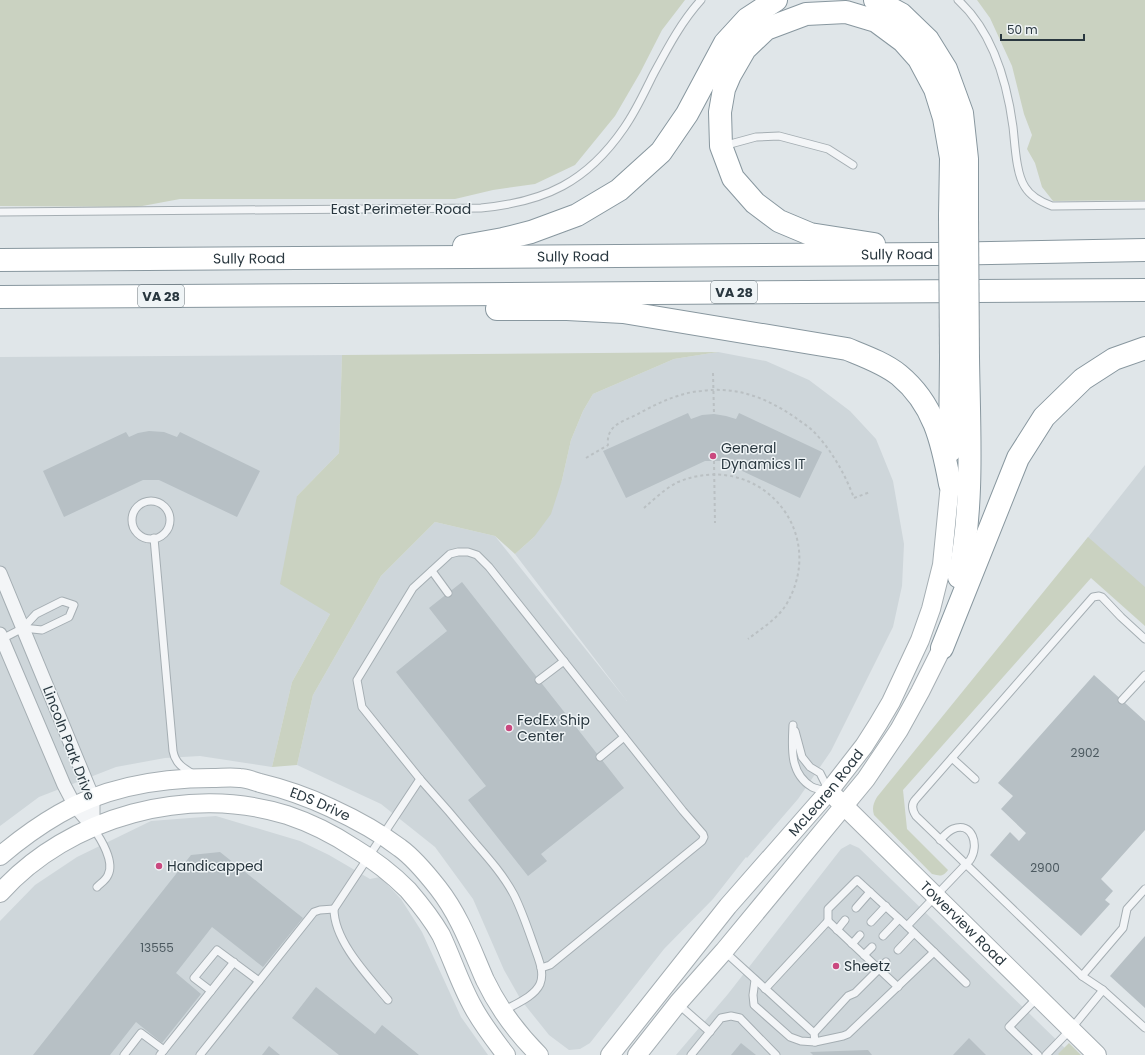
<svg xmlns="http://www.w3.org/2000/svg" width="1145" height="1055" font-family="Poppins,sans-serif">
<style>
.built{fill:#ced6da}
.green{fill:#cad2c1}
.building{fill:#b7c0c5}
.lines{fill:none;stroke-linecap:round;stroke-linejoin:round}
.lane-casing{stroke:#a5aeb3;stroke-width:9}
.street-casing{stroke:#a5aeb3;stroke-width:15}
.secondary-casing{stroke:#a5aeb3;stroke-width:20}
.highway-casing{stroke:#88979f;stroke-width:24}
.path{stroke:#bac0c3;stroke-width:2;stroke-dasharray:3 3;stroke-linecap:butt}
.lane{stroke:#f3f5f7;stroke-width:7}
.street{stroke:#f3f5f7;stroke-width:13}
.secondary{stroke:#fff;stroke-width:18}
.highway{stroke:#fff;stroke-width:22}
.highway-bridge-casing{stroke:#88979f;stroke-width:24;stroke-linecap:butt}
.highway-bridge{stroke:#fff;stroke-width:22}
.poi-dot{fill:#ca487f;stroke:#eff4f6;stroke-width:1.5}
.labels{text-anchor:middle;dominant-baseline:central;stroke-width:3;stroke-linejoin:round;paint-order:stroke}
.number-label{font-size:12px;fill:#4c5960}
.shield{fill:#eff4f6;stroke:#647076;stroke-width:1}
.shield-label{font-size:13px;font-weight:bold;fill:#29373f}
.street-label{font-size:14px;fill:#29373f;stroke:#eff4f6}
.poi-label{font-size:14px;fill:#29373f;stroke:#eff4f6;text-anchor:start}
</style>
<rect width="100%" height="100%" fill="#e0e6e9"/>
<g class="built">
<polygon points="718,352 766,361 809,380 850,411 876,439 893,481 904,544 902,586 893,627 831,751 798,799 747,858 746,857 713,899 664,949 590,1043 580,1049 569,1050 549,1035 521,1000 504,970 473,899 435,847 381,804 297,765 313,695 381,576 435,522 495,536 627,701 515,554 534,537 562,480 571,440 583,411 593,394 674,359"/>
<polygon points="342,355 339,453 297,496 330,614 292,682 272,767 200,756 165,758 116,767 39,797 0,826 0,357"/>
<polygon points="1145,465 1145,593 1085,541"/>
<polygon points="216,816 300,841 329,855 370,879 380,877 401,899 422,932 461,1017 488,1055 0,1055 0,921 35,885 77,857 151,821"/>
<polygon points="850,844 859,848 1072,1055 676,1055 728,994 841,849"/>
</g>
<g class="green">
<polygon points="0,0 685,0 662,30 640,73 615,116 575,165 535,184 493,190 455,199 180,199 137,207 0,206"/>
<polygon points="977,0 1145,0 1145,200 1053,201 1042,187 1035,163 1027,149 1032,135 1024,114 1012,66 990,18"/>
<polygon points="718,352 674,359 593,394 583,411 571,440 562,480 551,514 534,537 515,554 495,536 435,522 381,576 313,695 297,765 272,767 292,682 330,614 280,584 297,496 339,453 342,355"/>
<path d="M 1088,537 L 1145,587 L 1145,626 L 1091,578 L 903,790 L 907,829 L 948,870 C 943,877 940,876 932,874 L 874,815 C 872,808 873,804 877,797 Z"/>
<polygon points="1069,1043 1081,1055 1059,1055 1058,1054"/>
</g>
<g class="building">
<polygon points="688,413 691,419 702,415 714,414 726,416 736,419 739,413 822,452 800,498 721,461 705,461 626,498 603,451"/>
<polygon points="149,431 164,432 177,437 180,432 260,471 237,517 159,480 143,480 64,517 43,471 126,432 129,437 138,433"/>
<polygon points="462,582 624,788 541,854 547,861 528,876 468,800 486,786 396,672 447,631 429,608"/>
<polygon points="1094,675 1145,721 1145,830 1101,879 1113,891 1105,900 1110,904 1081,936 990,855 1010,832 1019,841 1026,833 1001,809 1013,796 998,783"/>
<polygon points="220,852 303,918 263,967 212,927 176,973 201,994 162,1043 136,1022 110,1055 33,1055 191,855"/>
<polygon points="1145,936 1145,1008 1110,976"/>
<polygon points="316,987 375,1034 382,1025 419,1055 339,1055 292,1018"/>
<polygon points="969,1038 986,1055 953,1055"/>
<polygon points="741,1043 756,1055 731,1055"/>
<polygon points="269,1046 280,1055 262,1055"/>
<polygon points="868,1050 872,1055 813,1055 810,1052"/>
</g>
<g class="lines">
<g class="lane-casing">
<g id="lane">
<path d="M 958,0 C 992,31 1007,82 1013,127 C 1015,144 1016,174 1025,187 C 1031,197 1041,202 1052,206 L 1145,205"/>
<polyline points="723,146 756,137 779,136 828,149 853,165"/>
<path d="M 0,212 L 481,208 C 545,202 587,182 624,128 C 636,111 644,93 653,75 C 667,49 681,22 701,0"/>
<circle cx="151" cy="520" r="19"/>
<path d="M 154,538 L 173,751 C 175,763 183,768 193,774"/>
<polyline points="432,571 448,593"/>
<path d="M 1145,639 L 1121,617 L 1102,597 L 1099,596 L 1093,597 L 916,799 C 911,804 912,810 916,816 L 1082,976 L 1123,928 L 1127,909 L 1145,889"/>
<polyline points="0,640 23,628 36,614 62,601 74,605 69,617 42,630 23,628"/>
<polyline points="539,680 564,661"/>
<polyline points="1122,700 1145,675"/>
<path d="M 793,725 C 792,747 789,773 812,787 C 816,789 822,790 827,791"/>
<polyline points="795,731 802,757 810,767 820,773 828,789"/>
<polyline points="600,757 624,737"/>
<polyline points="952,758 975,779"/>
<polyline points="420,779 362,707 357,680 413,588 450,554 458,552 468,552 477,555 489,567 683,811 703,834 704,837 702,841 550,965 541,968"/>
<path d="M 93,828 C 101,839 115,862 108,875 C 106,880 101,883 97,887"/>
<polyline points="856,908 870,892"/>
<polyline points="828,921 828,909 857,880 907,926"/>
<polyline points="871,922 886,906"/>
<polyline points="837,930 845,920"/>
<polyline points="883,936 899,919"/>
<polyline points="852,944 860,935"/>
<polyline points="898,950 914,933"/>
<path d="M 724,951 L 814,1033 L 815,1042 L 843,1036 L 848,1034 L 934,952 L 907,926 L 970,860 C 980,845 972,821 953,829 C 948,831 944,836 940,840"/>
<polyline points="934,952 966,983"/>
<polyline points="864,955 872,947"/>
<polyline points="234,962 211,991 194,978 217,950 259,981"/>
<polyline points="1082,976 1103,990 1145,1028"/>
<polyline points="755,980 753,995 754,1005 790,1037 801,1041 815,1042"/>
<polyline points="765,989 828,921 898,987"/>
<polyline points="1038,997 1009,1027 1038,1055"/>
<path d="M 388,1000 C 368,976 334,941 334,909 L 420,779 C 439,800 458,822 476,844 C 490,860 504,876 514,895 C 522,911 528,929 534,946 C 538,958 545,972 540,984 C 534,997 515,1004 503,1011"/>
<polyline points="678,1004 710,1032"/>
<polyline points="814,1033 848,996 855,993 886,962"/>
<polyline points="164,1050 211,991"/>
<polyline points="124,1055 141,1033 164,1050 160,1055"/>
<polyline points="200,1055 314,912 320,910 334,909"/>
<polyline points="691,1055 721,1018 731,1016 740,1018 776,1055"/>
<polyline points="1046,1055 1071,1029 1103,990"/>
</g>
</g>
<g class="street-casing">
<g id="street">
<polyline points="0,573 93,798 93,827"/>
<polyline points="0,634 64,785 75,806 93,827"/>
</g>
</g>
<g class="secondary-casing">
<g id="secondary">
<path id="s1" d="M 835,797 L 1097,1055"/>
<path id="s2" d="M 0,856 C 19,840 38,826 59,814 C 105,787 160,778 212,778 C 221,778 231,777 240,778 C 246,778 253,781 260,783 C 285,789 308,797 331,808 C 355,819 379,832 400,848 C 414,858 427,874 438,888 C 460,916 471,948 485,980 C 498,1007 518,1034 539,1055"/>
<path d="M 0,893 C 69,816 189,784 287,815 C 311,823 333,834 354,848 C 374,860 392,874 408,890 C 420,904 432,919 441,935 C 452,958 460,984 473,1007 C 482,1024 494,1039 506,1055"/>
<path id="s3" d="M 610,1055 L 728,906 L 829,791 L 864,746 L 878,724 L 891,702 L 920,640 L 931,609 L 942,565 L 950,484"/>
<polyline points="637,1055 678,1003 724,951 866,779 899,730 920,692 942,648"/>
</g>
</g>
<g class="highway-casing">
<g id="highway">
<polyline points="875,0 901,14 928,40 946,69 962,113 967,159 967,216"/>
<polyline points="874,244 810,234 779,221 755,203 733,178 721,146 720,112 724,89 730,75 745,49 766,29 806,14 846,12 876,21 903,41 919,59 935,89 944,118 951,158 950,216"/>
<polyline points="464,246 503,239 531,232 577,215 619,190 661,152 687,114 725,43 747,19 776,0"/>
<path id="s4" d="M 0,260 L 936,254 L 1145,250"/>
<polyline points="0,297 1145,290"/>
<path d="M 497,309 L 567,309 L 623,312 L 847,349 C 864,356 884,363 899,375 C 934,404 942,441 950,484"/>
<polyline points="950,451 951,358"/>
<path d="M 959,577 C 974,505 969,431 968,358"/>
<polyline points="942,648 1018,458 1044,417 1083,379 1114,359 1145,348"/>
</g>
</g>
<g class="path">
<polyline points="713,373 714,414"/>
<path d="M 586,458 L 608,445 C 606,426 621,422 636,415 C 656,404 678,393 701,391 C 737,386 767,398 796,418 C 801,422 808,426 813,431 C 831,449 845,474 854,498 L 870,492"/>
<polyline points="714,461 715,523"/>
<path d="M 644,508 C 654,499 666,488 678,482 C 758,449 830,531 786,605 C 777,619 761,629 748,639"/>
</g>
<use href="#lane" class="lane"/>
<use href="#street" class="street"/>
<use href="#secondary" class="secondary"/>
<use href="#highway" class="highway"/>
<g class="highway-bridge-casing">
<g id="highway-bridge">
<polyline points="950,216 951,358"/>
<polyline points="967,216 968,358"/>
</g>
</g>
<use href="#highway-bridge" class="highway-bridge"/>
</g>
<g class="poi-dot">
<circle cx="713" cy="456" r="4"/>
<circle cx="509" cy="728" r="4"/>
<circle cx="159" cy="866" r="4"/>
<circle cx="836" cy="966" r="4"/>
</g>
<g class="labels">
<g class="number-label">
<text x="1085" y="752">2902</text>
<text x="1045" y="867">2900</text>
<text x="157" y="947">13555</text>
</g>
<g class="shield">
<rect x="711" y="281" width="46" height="22" rx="3"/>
<rect x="138" y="285" width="46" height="22" rx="3"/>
</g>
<g class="shield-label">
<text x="734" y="292">VA 28</text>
<text x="161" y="296">VA 28</text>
</g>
<g class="street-label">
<text x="401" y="209">East Perimeter Road</text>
<text stroke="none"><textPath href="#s4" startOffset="897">Sully Road</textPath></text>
<text stroke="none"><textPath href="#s4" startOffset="573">Sully Road</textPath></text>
<text stroke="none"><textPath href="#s4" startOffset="249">Sully Road</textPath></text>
<text transform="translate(69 743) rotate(69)">Lincoln Park Drive</text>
<text stroke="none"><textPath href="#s3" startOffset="340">McLearen Road</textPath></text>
<text stroke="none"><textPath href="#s2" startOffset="344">EDS Drive</textPath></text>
<text stroke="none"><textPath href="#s1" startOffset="180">Towerview Road</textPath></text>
</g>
<g class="poi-label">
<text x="721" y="448">General<tspan x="721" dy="16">Dynamics IT</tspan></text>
<text x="517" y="720">FedEx Ship<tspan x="517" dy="16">Center</tspan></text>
<text x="167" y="866">Handicapped</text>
<text x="844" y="966">Sheetz</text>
</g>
</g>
<path d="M1001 34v6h83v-6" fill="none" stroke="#29373f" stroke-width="2"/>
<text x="1007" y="34" font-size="12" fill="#29373f" stroke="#eff4f6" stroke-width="3" paint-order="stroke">50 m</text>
</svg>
